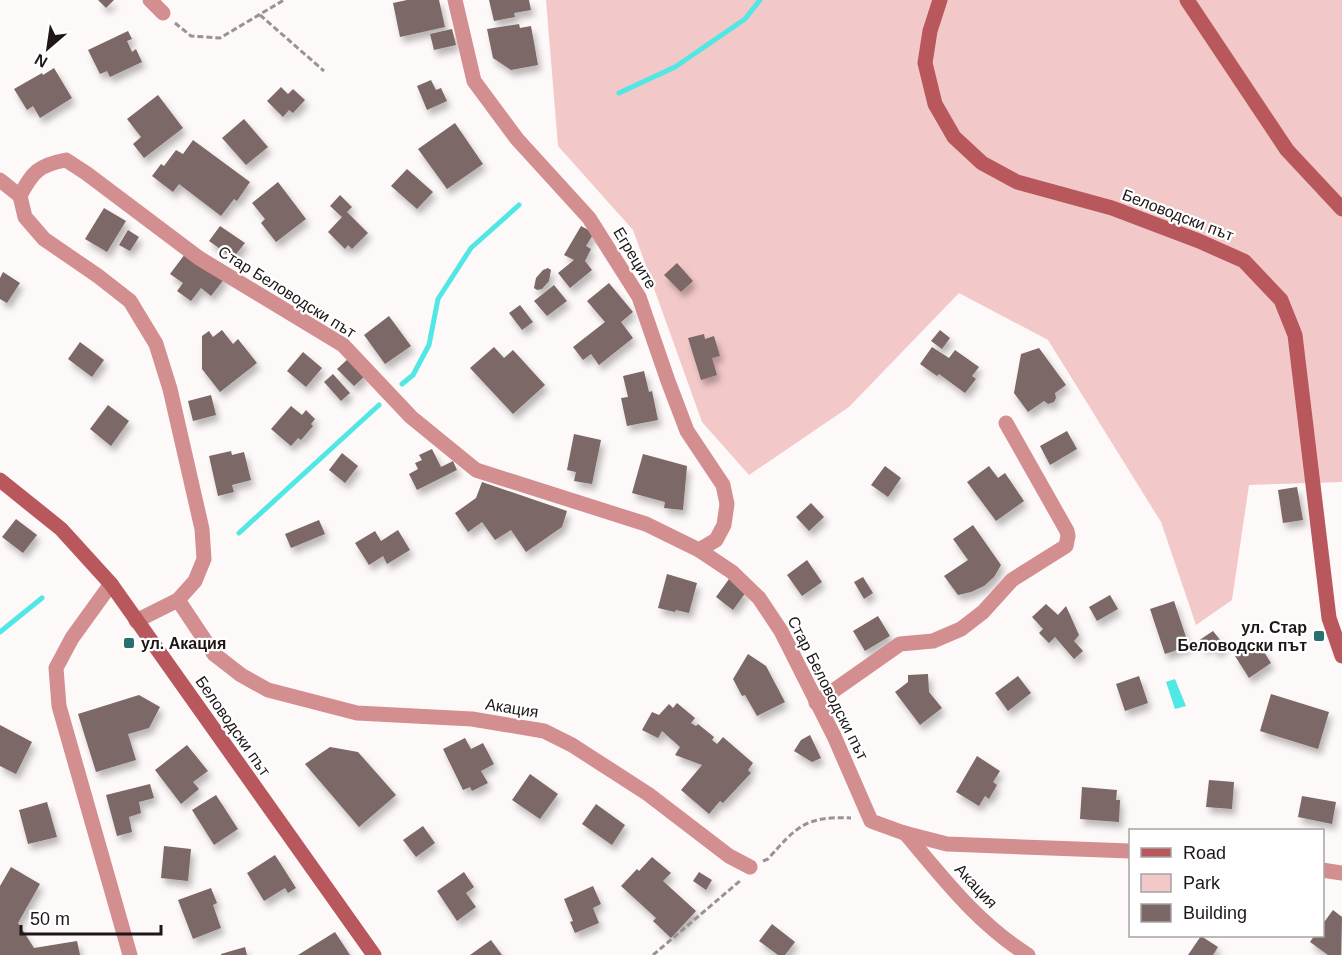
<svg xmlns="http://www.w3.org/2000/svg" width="1342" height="955" font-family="Helvetica,sans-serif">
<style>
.green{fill:#f3c8c8}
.water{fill:#50e7e5}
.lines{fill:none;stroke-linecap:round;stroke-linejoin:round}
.stream{stroke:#50e7e5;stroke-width:5}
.building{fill:#7b6766;filter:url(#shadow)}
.path{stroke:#999393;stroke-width:3;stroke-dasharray:6 3;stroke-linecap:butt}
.street{stroke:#d38f8f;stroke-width:15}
.secondary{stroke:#b9585c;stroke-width:15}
.poi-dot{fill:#277271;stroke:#fff;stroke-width:2}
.labels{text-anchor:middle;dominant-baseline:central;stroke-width:4.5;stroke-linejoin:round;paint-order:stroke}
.street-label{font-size:16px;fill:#1f1717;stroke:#fff}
.poi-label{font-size:16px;font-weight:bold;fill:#1f1717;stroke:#fff;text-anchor:end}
</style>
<defs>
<filter id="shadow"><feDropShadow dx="3.5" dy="6" stdDeviation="3" flood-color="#0004"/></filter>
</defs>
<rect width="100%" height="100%" fill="#fef9f9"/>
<polygon class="green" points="546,0 1342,0 1342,482 1249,485 1232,600 1196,625 1161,522 1048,340 959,293 849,407 749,475 702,422 633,230 558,146"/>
<polygon class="water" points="1175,679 1186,706 1175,709 1166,682"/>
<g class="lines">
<g class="stream">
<polyline points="619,93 675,67 745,19 760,0"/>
<polyline points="402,384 413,375 429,345 438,299 471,248 519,205"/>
<polyline points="239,533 379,405"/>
<polyline points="0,632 42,598"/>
</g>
</g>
<g class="building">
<polygon points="98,0 114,0 106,8"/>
<polygon points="407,0 439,0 445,27 400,37 393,3"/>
<polygon points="489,0 529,0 531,10 514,13 515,17 494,21"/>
<polygon points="519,24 520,28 531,26 538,65 511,70 493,58 487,29"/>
<polygon points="452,29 456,45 434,50 430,34"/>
<polygon points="128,31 132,39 127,41 132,52 136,49 142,62 110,77 107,71 100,74 88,50"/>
<polygon points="54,68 72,98 40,118 33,106 27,110 14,89 42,73 43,75"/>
<polygon points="431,80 436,90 441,88 447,101 427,110 417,86"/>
<polygon points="281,87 288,94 293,89 305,100 293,113 289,110 283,117 267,101"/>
<polygon points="158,95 183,128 144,158 133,144 141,137 127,119"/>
<polygon points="244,119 268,147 246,165 222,138"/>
<polygon points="455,123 483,164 447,189 418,149"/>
<polygon points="193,140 250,182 237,201 234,199 221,216 179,184 173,192 152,176 161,164 164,166 176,150 183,154"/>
<polygon points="407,169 433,192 417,209 391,186"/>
<polygon points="278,182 306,219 276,242 261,223 265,219 252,203"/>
<polygon points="340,195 352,207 347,212 368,233 352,249 348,245 345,249 328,232 342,217 330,206"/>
<polygon points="104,208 126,221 107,252 85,239"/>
<polygon points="220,226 245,243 233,258 209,241"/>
<polygon points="581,226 594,233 586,246 591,249 585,261 592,270 570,288 558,273 574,260 564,255"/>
<polygon points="128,230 139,237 130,251 119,245"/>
<polygon points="188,250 225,278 211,296 201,288 191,301 177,291 183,283 170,274"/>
<polygon points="677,263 693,281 681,292 664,275"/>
<polygon points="548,268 551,270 549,281 542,289 537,290 534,288 536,278 543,270"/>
<polygon points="3,272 20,283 7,303 0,299 0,278"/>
<polygon points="609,283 633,312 621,322 633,338 599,365 591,354 583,360 573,347 605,322 587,301"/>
<polygon points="554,285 567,301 547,316 534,301"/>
<polygon points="520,305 533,322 522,330 509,313"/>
<polygon points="389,316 411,346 385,364 364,335"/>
<polygon points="222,330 233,344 238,339 257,363 220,392 202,369 202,336 209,331 213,337"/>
<polygon points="940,330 950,338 942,349 931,341"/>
<polygon points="704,334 705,339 714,336 720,356 712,358 717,375 701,380 688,338"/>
<polygon points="80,342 104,360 92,377 68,359"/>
<polygon points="494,347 504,358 513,350 545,385 513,414 470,368"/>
<polygon points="932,347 949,358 955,350 979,367 972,376 976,379 965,393 939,374 937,376 920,364"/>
<polygon points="1039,348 1066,385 1055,393 1056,398 1054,402 1048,404 1044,401 1028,412 1014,393 1021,354"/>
<polygon points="303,352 322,368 306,387 287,371"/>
<polygon points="350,357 366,375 354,386 337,369"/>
<polygon points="644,371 649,392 652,391 658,420 627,426 621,398 628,397 623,376"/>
<polygon points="333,374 350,393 341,401 324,382"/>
<polygon points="211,395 216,415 193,421 188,401"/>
<polygon points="108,405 129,421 111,446 90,429"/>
<polygon points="291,406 302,415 306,410 315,419 311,424 313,426 301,440 298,438 291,446 271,429"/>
<polygon points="1067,431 1077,449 1050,465 1040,446"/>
<polygon points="574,434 601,440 592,484 574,481 576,472 567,470"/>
<polygon points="432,449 441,467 453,461 457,470 417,490 409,474 418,469 415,463 422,460 419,455"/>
<polygon points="231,451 232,455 244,452 251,480 232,485 234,492 218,496 209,456"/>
<polygon points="342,453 358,466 345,483 329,470"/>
<polygon points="643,454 687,466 683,510 664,508 665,502 632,493"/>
<polygon points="885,466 901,478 888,497 871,485"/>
<polygon points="989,466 998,478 1005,473 1024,501 996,521 967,482"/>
<polygon points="482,482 567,511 562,527 526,552 511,530 495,540 482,522 468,532 455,513 476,498"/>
<polygon points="1297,487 1303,520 1283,523 1278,490"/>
<polygon points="811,503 824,517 809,531 796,517"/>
<polygon points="16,519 37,535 23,553 2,537"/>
<polygon points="319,520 325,534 291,548 285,534"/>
<polygon points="973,525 1001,565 994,577 984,586 971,592 958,595 944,576 968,560 953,539"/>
<polygon points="398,530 410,550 387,564 383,556 369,565 355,543 375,531 381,541"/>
<polygon points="807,560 822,582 802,596 787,575"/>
<polygon points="667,574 697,583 689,613 676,610 675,612 658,608"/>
<polygon points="863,577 873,593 864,599 854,582"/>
<polygon points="729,579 746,592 733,610 716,597"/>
<polygon points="1110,595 1118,609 1097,621 1089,607"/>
<polygon points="1174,601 1189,646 1165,654 1150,609"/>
<polygon points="1046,604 1058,615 1066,606 1079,635 1074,641 1083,651 1074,659 1055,637 1049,643 1039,633 1043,629 1032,617"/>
<polygon points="878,616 890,636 865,651 853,631"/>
<polygon points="1213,631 1225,646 1217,652 1211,645 1204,649 1198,641"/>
<polygon points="1257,641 1271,663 1249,678 1235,656"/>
<polygon points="748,654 766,666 785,702 757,716 745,695 742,696 733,679"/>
<polygon points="928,674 929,692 942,708 920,725 895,692 908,682 908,675"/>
<polygon points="1018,676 1031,693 1008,711 995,693"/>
<polygon points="1139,676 1148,703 1125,711 1116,684"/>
<polygon points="1271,694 1329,712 1318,749 1260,731"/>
<polygon points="139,695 160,707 149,728 128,734 136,760 96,772 78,714"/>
<polygon points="677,703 695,718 691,723 696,726 698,724 714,737 712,740 717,744 723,737 753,763 748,770 751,773 723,803 720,801 709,814 681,790 702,765 675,755 680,747 662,731 658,738 642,730 652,712 659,715 669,704 673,708"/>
<polygon points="0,725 32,742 16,774 0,766"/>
<polygon points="810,735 821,758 812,762 794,751 801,740"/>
<polygon points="465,738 471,749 483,743 494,764 481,771 488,783 472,791 470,787 463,790 443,749"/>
<polygon points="187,745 208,771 193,782 199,789 181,804 155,770"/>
<polygon points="330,747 358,752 396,795 359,827 305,764"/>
<polygon points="977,756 1000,771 993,782 997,785 989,799 985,796 979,806 956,792"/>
<polygon points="530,774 558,794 540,819 512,800"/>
<polygon points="1209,780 1234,782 1232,809 1206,807"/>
<polygon points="150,784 154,798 139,802 141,813 129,817 132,832 117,836 106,795"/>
<polygon points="1082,787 1117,790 1116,800 1120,800 1119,822 1080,819"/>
<polygon points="216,795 238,829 214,845 192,810"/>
<polygon points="1302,796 1336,802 1332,824 1298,817"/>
<polygon points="47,802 57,837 28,844 19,810"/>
<polygon points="596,804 625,825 612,845 582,824"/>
<polygon points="423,826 435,843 416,857 403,840"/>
<polygon points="164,846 191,849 188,881 161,878"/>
<polygon points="275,855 296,888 288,893 285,888 264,901 247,873"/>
<polygon points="652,857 671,873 663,881 696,911 671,938 653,921 656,918 621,886 637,869 639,871"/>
<polygon points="11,867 40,884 18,923 34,948 77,941 80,955 0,955 0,886"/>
<polygon points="464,872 474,887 466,893 476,907 457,921 437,891"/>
<polygon points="699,872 712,880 706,890 693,881"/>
<polygon points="593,886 601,904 593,908 599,923 575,933 570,922 573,921 564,899"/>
<polygon points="211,888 217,903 213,905 221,928 193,939 178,900"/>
<polygon points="1333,910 1342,917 1341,955 1328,955 1310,942 1314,936 1322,936 1322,925"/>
<polygon points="772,924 795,942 785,955 778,955 759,941"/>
<polygon points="335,932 350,955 298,955"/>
<polygon points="1201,936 1218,947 1213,955 1188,955"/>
<polygon points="491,940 502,955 470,955"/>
<polygon points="245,947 247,955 221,955 221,954"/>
</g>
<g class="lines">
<g class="path">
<polyline points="260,15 324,71"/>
<polyline points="175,23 191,36 220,38 284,0"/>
<path d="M 763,861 L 768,859 C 797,826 806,816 851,818"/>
<polyline points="653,955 741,880"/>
</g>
<g class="street">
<polyline points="150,0 163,13"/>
<polyline points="455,0 474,81 517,139 589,218 639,297 668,381 687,431 723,485 727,504 724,525 716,540 699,550"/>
<polyline points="0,180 20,196"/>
<polyline points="111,584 72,638 56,668 59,706 130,955"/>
<path d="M 178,600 L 195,581 L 204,559 L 202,529 L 170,389 L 156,344 L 130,301 L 98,276 L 44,239 L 25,217 L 20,196 C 32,172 39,165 66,160 L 86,173 L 199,258 L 343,345 L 411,417 L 476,470 L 646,524 L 699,550 L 732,572 L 759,598 L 781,631 L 834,736 L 871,821 L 904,833 L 947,844 L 1130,851"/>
<polyline points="136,621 178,600 214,654 241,675 268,690 357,713 472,719 544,731 572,745 648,794 729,856 750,867"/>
<polyline points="816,703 900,644 933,641 961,629 983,612 1012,580 1066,546 1068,536 1067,531 1006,423"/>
<path d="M 905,833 C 942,877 978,924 1028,955"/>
<polyline points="1322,870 1342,873"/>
</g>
<g class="secondary">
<polyline points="940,0 930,31 925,63 935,104 954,137 982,163 1017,182 1112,208 1199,241 1244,261 1281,300 1295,335 1329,618 1342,656"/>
<polyline points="1187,0 1287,150 1342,209"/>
<polyline points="0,480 61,529 111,584 374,955"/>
</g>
</g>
<g class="poi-dot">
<rect x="1313" y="630" width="12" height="12" rx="3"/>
<rect x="123" y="637" width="12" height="12" rx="3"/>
</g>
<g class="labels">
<g class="street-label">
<text transform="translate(1178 215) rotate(21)">Беловодски път</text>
<text transform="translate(635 258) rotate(59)">Егреците</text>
<text transform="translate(287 292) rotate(32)">Стар Беловодски път</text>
<text transform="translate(828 688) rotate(63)">Стар Беловодски път</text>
<text transform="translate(512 708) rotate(9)">Акация</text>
<text transform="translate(233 726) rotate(55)">Беловодски път</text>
<text transform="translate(976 886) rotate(47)">Акация</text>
</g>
<g class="poi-label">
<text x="1307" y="627">ул. Стар<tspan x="1307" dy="18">Беловодски път</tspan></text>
<text x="141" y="643" text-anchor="start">ул. Акация</text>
</g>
</g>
<rect x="1129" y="829" width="195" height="108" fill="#ffffff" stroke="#a5a2a2" stroke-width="1.5"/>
<rect x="1141" y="848" width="30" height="9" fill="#b9585c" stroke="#a5a2a2" stroke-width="1.5"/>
<text x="1183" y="859" font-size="18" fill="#1f1717">Road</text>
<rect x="1141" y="874" width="30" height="18" fill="#f3c8c8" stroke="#a5a2a2" stroke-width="1.5"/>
<text x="1183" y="889" font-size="18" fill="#1f1717">Park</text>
<rect x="1141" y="904" width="30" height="18" fill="#7b6766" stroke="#a5a2a2" stroke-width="1.5"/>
<text x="1183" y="919" font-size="18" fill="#1f1717">Building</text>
<g transform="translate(48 48) rotate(209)" stroke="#ffffff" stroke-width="4.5" paint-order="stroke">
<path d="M0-4.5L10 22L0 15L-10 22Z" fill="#1f1717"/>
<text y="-9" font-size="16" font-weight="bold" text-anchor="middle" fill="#1f1717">N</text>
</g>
<path d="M21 925v9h140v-9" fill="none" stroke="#1f1717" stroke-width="3"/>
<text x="30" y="925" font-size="18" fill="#1f1717" stroke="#ffffff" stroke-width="4.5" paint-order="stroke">50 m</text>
</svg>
